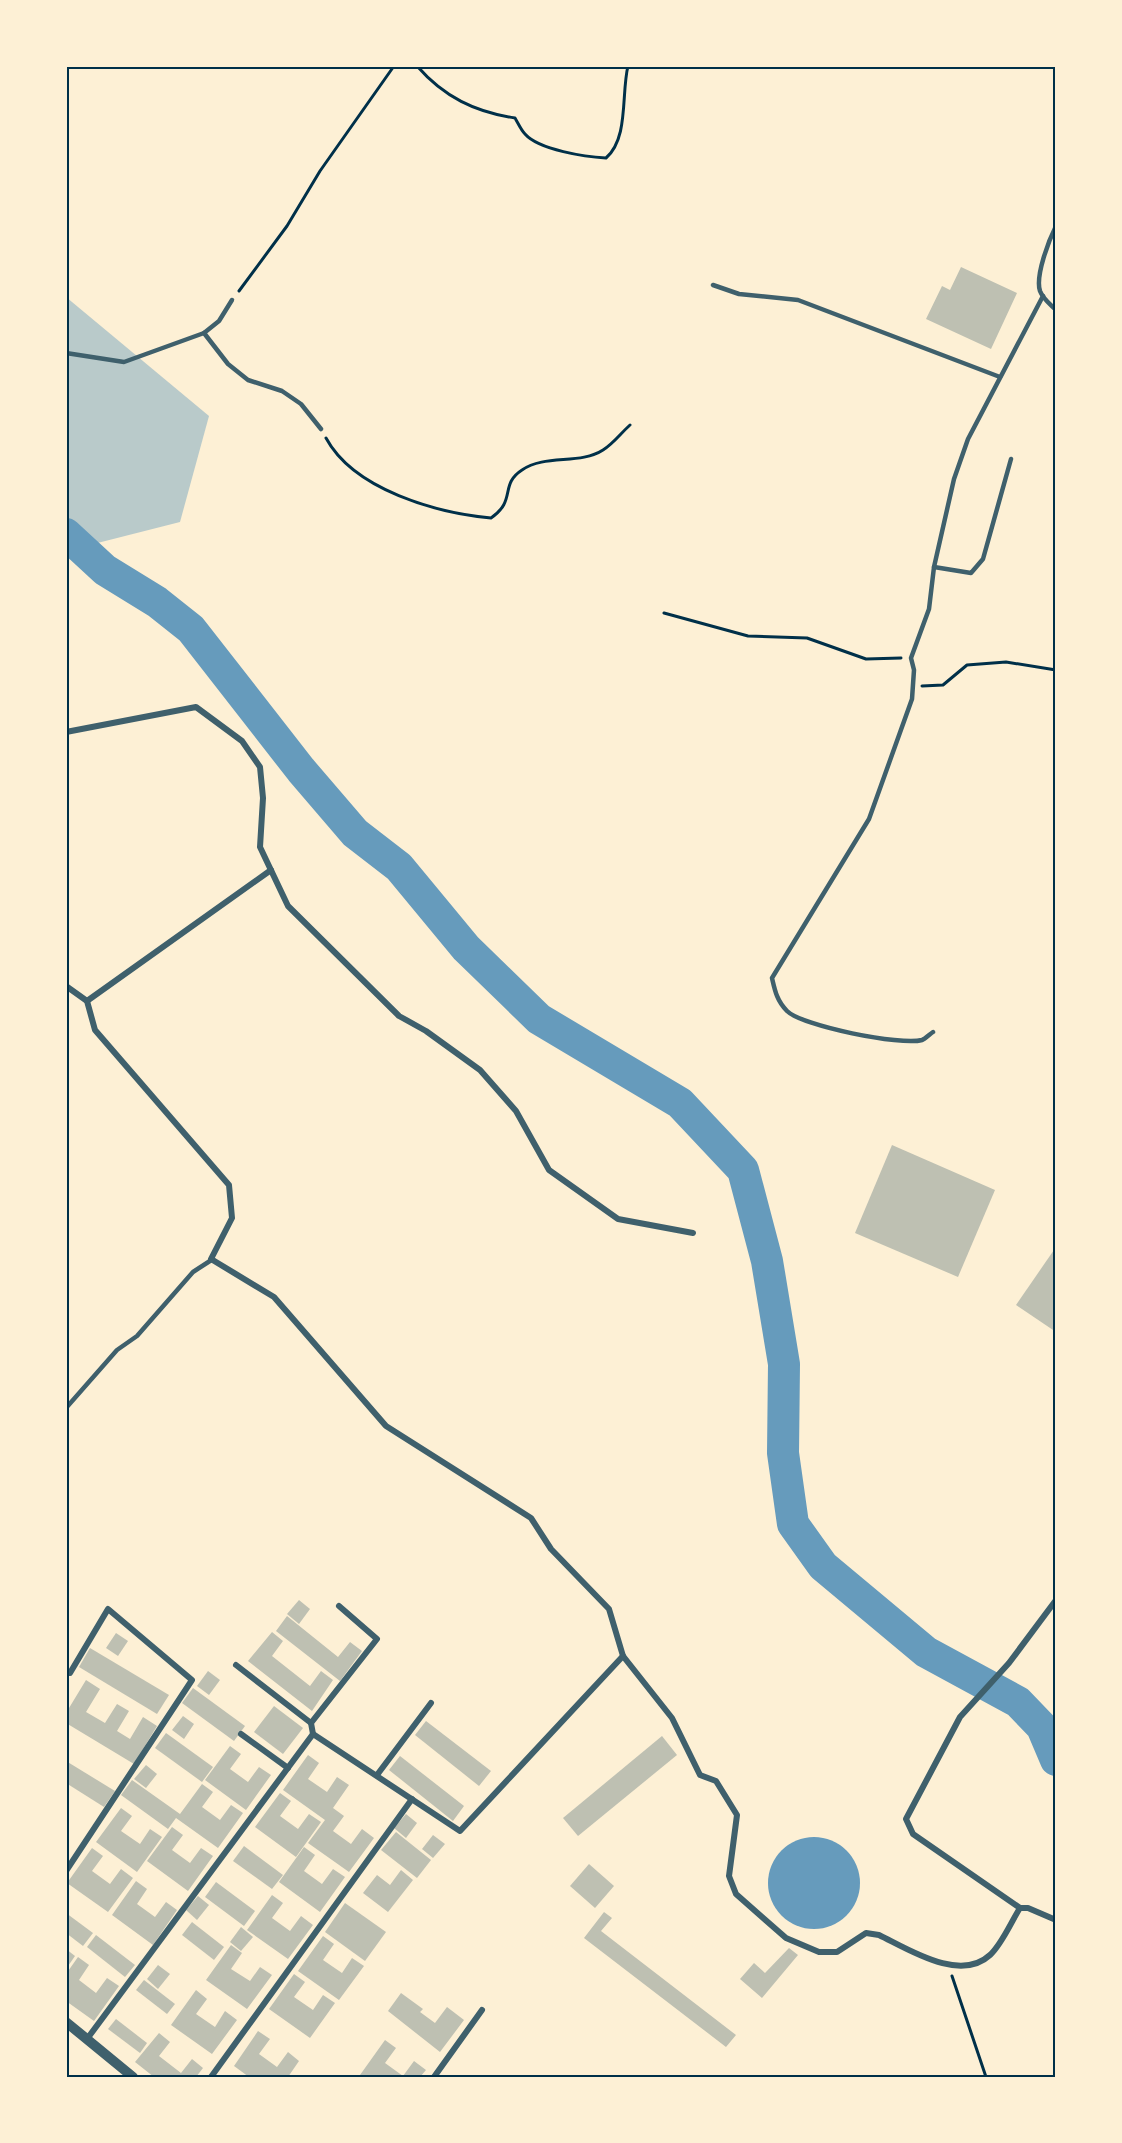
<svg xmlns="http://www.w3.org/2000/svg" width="1122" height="2143" font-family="Manrope,sans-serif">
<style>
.green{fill:#b9caca}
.water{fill:#669bbc}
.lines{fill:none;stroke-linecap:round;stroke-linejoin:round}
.river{stroke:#669bbc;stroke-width:32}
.building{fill:#bec0b2}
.path{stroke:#003049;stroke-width:3}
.service{stroke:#3f606c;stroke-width:4.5}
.minor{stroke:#3f606c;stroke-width:6}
.tertiary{stroke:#3f606c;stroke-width:10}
.neatline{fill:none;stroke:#003049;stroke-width:2}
</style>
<rect width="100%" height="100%" fill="#fdf0d5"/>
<polygon class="green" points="66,297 209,416 180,522 66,551"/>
<circle class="water" cx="814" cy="1883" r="46"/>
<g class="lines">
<polyline class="river" points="66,534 105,570 157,602 191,629 301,770 355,833 399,867 466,948 539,1019 680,1103 743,1170 767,1261 784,1364 783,1453 793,1524 823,1566 926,1652 1018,1702 1042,1727 1056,1760"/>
</g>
<g class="building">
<polygon points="961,267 1017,293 991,349 926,319 942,286 950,290"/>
<polygon points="892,1145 995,1190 958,1277 855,1233"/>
<polygon points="1056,1247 1056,1332 1016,1305"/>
<polygon points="299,1600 310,1609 299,1624 287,1614"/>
<polygon points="287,1616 338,1657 350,1642 362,1651 340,1681 276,1631"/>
<polygon points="272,1632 283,1641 272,1656 310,1686 321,1671 333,1680 312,1711 248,1661"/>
<polygon points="116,1633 128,1641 118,1656 106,1648"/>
<polygon points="90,1648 169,1695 157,1714 79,1667"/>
<polygon points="208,1671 220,1680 209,1695 197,1686"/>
<polygon points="86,1680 100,1689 86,1712 105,1723 117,1704 129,1711 117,1731 130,1739 143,1717 157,1726 134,1764 66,1723 66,1713"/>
<polygon points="193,1688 245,1726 234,1741 182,1703"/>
<polygon points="274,1706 303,1728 283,1754 254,1732"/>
<polygon points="183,1716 194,1724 184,1739 172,1730"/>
<polygon points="426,1721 491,1771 479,1786 415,1735"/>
<polygon points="166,1733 213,1767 202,1782 155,1748"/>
<polygon points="662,1736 677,1755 578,1836 563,1818"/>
<polygon points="230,1746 241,1754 230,1769 248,1782 259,1767 271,1775 246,1810 205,1780"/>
<polygon points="308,1755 319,1763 308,1779 327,1792 337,1777 349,1785 333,1808 344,1816 333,1831 351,1844 362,1829 374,1838 349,1872 308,1843 325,1820 283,1790"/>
<polygon points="400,1756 464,1806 453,1821 389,1770"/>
<polygon points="66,1761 115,1791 104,1807 66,1783"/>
<polygon points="146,1765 157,1774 146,1788 134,1779"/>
<polygon points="132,1780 180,1814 202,1784 213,1792 202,1807 220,1820 231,1805 243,1813 218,1848 176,1818 168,1829 121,1795"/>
<polygon points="280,1793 291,1801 280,1816 298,1829 309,1814 321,1822 296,1857 255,1827"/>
<polygon points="121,1808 132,1816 121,1831 140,1844 150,1829 162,1837 137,1872 96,1842"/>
<polygon points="406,1814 417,1823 406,1838 394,1828"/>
<polygon points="172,1827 183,1835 172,1850 190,1863 201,1848 213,1856 188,1891 147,1861"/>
<polygon points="396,1832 431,1860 417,1878 381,1850"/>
<polygon points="433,1835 445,1844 433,1858 422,1849"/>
<polygon points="244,1846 283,1875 272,1889 233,1861"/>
<polygon points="304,1847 315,1855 304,1871 322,1884 333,1869 345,1877 320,1912 279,1882"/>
<polygon points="92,1848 103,1856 92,1871 110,1884 121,1869 133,1878 108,1912 67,1883"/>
<polygon points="589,1864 614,1886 595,1908 570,1886"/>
<polygon points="401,1870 413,1880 388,1912 363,1893 377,1875 390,1885"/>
<polygon points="136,1881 147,1889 137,1904 155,1917 166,1902 177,1910 153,1945 112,1915"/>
<polygon points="216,1882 255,1911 244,1926 205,1897"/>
<polygon points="272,1895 283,1903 272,1918 290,1931 301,1916 313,1925 288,1959 247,1930"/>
<polygon points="198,1896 209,1905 197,1920 186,1910"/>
<polygon points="345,1903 386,1932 365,1961 325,1932"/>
<polygon points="604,1912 612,1918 601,1931 736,2035 726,2047 584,1938"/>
<polygon points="66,1913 93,1933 83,1946 66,1933"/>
<polygon points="192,1922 224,1947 214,1960 182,1935"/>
<polygon points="241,1927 253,1937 241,1951 230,1942"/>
<polygon points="96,1935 135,1965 125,1977 87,1947"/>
<polygon points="323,1936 334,1944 323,1960 342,1973 352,1958 364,1966 339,2000 298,1971"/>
<polygon points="231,1945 242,1953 231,1969 250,1981 260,1967 272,1975 247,2009 206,1980"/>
<polygon points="789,1948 798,1955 762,1998 740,1979 754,1963 765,1973"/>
<polygon points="66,1949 75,1956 66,1969"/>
<polygon points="78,1957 89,1965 79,1980 96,1993 107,1978 119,1986 94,2021 66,2001 66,1974"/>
<polygon points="158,1965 170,1974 158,1989 147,1979"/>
<polygon points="294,1974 305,1982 294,1997 313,2010 323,1995 335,2003 310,2038 269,2009"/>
<polygon points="144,1980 175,2004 167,2014 136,1990"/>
<polygon points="196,1990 207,1999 196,2014 215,2027 225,2011 237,2020 212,2054 171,2025"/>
<polygon points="401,1993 423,2009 420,2012 435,2023 447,2007 464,2020 440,2052 388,2011"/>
<polygon points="116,2019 147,2043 140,2053 108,2029"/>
<polygon points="258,2031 270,2039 259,2054 277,2067 288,2052 299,2061 288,2077 249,2077 234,2066"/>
<polygon points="159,2033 170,2042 159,2056 181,2073 192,2059 203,2068 196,2077 154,2077 135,2062"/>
<polygon points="385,2040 396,2048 385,2063 403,2076 414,2061 426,2070 420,2077 363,2077 360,2075"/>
</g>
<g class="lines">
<g class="path">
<path d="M 417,66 C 444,97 475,112 515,118 C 518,123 521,130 525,134 C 539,150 586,157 606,158 C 629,138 621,94 628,66"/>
<polyline points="239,291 287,226 320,171 394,66"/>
<path d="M 326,438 C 354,490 437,513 491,518 C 517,500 499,485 522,470 C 545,454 580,465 603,450 C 613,444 621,433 630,425"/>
<polyline points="664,613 748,636 807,638 866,659 901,658"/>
<polyline points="922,686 943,685 967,665 1006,662 1056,670"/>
<polyline points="952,1976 986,2077"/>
</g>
<g class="service">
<path d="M 1056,226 C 1049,240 1035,276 1040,291 C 1043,299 1050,304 1056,310"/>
<polyline points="713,285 739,294 798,300 1000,377"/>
<polyline points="204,333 228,364 248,380 282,391 301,404 321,429"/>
<polyline points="66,353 124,362 204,333 219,321 232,300"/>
<polyline points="934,567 971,573 983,559 1011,459"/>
<path d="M 933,1032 C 930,1034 925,1039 922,1040 C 901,1046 802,1026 787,1011 C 777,1001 775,991 772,978 L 869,819 L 912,699 L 914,670 L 911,658 L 929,609 L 934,567 L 954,479 L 968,439 L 1043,296"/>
<polyline points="66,1408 117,1350 137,1336 193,1272 213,1259"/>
</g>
<g class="minor">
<polyline points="66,732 196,707 242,741 260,767 263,798 260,847 288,906 399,1016 426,1031 480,1070 516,1111 549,1170 618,1219 693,1233"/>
<path d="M 66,986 L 87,1001 L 95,1030 L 229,1185 L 232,1218 L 211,1259 L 274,1297 L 386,1426 L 531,1518 L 551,1549 L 609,1609 L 623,1656 L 672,1718 L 700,1775 L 716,1781 L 737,1815 L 729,1876 L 736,1894 L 786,1938 L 819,1952 L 837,1952 L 866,1933 L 879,1935 C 908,1949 960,1983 990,1955 C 1002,1944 1011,1922 1020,1908"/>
<polyline points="87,1001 271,870"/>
<polyline points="1056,1600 1009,1663 960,1717 906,1819 913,1834 1020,1908 1028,1908 1056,1920"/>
<polyline points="236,1665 311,1723"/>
<polyline points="66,1671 70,1673 108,1609 192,1680 66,1871"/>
<polyline points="241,1734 288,1768"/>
<polyline points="313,1734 311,1723 377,1639 339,1606"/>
<polyline points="377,1775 431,1703"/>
<polyline points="87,2039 313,1734 460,1831 623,1656"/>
<polyline points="211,2077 412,1799"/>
<polyline points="434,2077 482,2010"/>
</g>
<polyline class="tertiary" points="66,2022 133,2077"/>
</g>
<rect width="1122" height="2143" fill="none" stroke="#fdf0d5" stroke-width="135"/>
<rect x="68" y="68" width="986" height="2008" class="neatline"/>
</svg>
